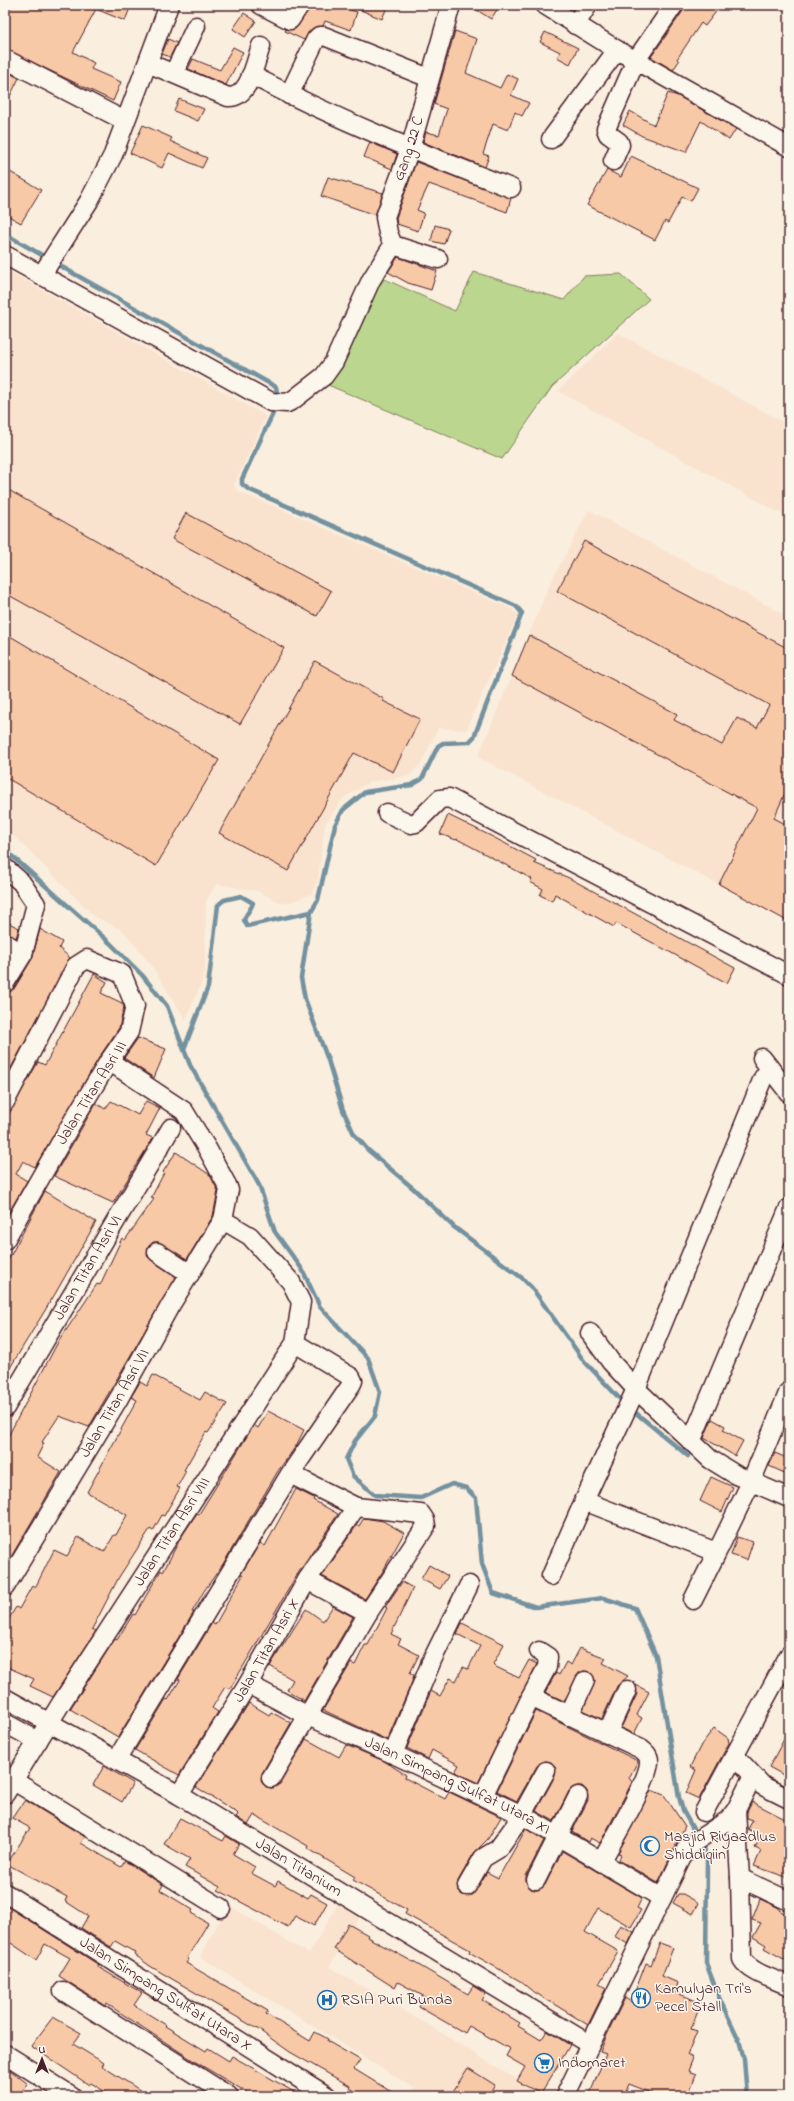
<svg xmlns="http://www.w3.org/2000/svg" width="794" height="2101" font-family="'Indie Flower',sans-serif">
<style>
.built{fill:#f9e3ce}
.green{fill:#bbd78f;stroke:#827b5d}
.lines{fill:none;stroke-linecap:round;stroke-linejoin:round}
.stream{stroke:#73919f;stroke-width:4.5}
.building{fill:#f8c9a7;stroke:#4a1f2b}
.minor-casing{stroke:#4a1f2b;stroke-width:21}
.minor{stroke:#fbf7ec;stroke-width:18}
.labels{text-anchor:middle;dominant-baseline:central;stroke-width:3;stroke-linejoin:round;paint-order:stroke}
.street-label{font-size:16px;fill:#4a1f2b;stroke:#fbf7ec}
.poi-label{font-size:16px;fill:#4a1f2b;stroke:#fbf7ec;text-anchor:start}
</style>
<rect width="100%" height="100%" fill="#faeede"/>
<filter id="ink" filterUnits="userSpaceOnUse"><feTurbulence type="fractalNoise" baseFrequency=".025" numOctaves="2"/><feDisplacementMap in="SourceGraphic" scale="8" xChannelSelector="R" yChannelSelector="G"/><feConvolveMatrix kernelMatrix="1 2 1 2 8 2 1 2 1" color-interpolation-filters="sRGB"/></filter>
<g filter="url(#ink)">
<g class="built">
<polygon points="5,269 266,416 234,485 238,491 512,609 518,615 466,730 438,728 421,764 409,776 370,782 343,798 325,825 318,879 312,894 284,904 257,891 216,884 206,901 205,973 186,1020 152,966 124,931 94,916 15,837 5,831"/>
<polygon points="618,333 789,425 789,518 558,391"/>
<polygon points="589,510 789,617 789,922 478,757 549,586"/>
<polygon points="339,1902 361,1915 329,1967 440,2032 544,2096 409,2096 414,2088 200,1957 228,1905 309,1954"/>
</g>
<polygon class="green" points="474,272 564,300 584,276 621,274 649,299 552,387 502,459 328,385 378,276 455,311"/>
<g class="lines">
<g class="stream">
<polyline points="5,234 47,258"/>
<polyline points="53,262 276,387 278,398"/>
<polyline points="5,850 110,943 142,975 167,1006 190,1065 259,1185 275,1232 302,1269 320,1307 368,1358 380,1392 375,1416 355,1441 346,1459 353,1476 375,1495 421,1498 452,1484 466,1488 476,1498 482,1564 493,1593 536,1607 603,1598 635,1608 656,1656 679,1797 683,1811 697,1836"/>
<polyline points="311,912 301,978 305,999 328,1060 343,1110 354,1134 368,1150 414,1189 454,1227 522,1278 532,1288 584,1361 620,1399"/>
<path d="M 184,1049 L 208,987 L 218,905 L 224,900 L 241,896 L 253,903 C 251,910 246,913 244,920 L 247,926 L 311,912 L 318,900 L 335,825 L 343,810 L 365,792 L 412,785 L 422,779 L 438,746 L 443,743 L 469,742 L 474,737 L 522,613 L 516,606 L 248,489 L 242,484 L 242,479 L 276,407"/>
<polyline points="636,1413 688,1456"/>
<polyline points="701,1842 707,1861 706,1963 720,2000 739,2040 744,2059 747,2096"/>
</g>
</g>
<g class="building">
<polygon points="5,5 131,5 125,21 96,9 73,52 94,63 91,69 121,82 113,101 5,49"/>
<polygon points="310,5 334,5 357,12 351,30 325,21 323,26 312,29 304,40 285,31 286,29 295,29 298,26"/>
<polygon points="349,5 388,5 382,19"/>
<polygon points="469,5 500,5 491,19"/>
<polygon points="684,5 721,5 705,26 701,23 677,59 679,61 673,70 651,57 683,11"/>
<polygon points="244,13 256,21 245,37 233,29"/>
<polygon points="455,31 477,39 466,73 500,88 507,74 518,79 511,95 529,103 522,116 515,112 508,130 493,124 483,154 489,156 485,167 423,142 426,132 439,135 447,109 434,104"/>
<polygon points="545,32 578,48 570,64 557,57 560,52 540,42"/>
<polygon points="168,39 177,43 170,57 162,54"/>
<polygon points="233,47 243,52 226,85 188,69 193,59 220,70"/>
<polygon points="5,71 19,78 5,106"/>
<polygon points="668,93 678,96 736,129 729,140 701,121 686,152 642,136 623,125 630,111 654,125"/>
<polygon points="179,99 204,109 198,121 174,111"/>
<polygon points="143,125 172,138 170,141 207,158 202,168 169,153 162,168 130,153"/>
<polygon points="370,142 397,154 392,169 364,157"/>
<polygon points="631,156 698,188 691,201 682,197 668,223 665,221 655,240 587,205 607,170 621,177"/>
<polygon points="416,162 511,198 507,212 429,184 417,210 424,213 418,231 397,224 396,218"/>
<polygon points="5,169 41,190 21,223 5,214"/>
<polygon points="328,177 383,193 375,215 321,196"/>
<polygon points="435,225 449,229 444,244 431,241"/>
<polygon points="398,257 437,271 431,290 408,283 388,272"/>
<polygon points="5,488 284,648 240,724 5,593"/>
<polygon points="186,513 331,591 317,616 172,539"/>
<polygon points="584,541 789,649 789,784 774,818 789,826 789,922 719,884 757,808 512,676 529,635 677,714 674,720 722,745 737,718 757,728 769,705 557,591"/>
<polygon points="5,633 219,760 156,866 5,777"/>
<polygon points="315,661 384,699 383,701 420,719 393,772 354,753 288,871 219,833"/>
<polygon points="448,815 493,837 536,860 534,863 569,878 735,968 727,983 616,923 614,927 555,894 552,901 540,895 543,889 530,882 532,879 457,839 456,840 440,834"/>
<polygon points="5,921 19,928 16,938 5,933"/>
<polygon points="40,929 62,942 59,948 70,958 5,1079 5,993 14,989 32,959"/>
<polygon points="94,974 107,982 101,993 122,1003 124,1007 119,1028 100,1056 35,1167 23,1161 16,1174 27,1181 5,1219 5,1121 38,1062 45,1065"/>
<polygon points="138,1038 166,1049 154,1078 124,1058"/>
<polygon points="111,1101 138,1115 146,1101 160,1108 146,1135 153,1138 113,1203 54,1176 96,1103 105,1109"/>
<polygon points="176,1152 210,1175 218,1191 213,1216 187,1259 158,1242 153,1242 148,1247 147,1256 151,1260 176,1277 89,1427 59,1416 42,1442 44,1443 37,1457 61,1472 5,1567 5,1442 57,1344 97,1284 100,1285 122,1238 125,1240 154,1199 151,1198 164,1173 163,1172"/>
<polygon points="45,1191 96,1222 55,1294 5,1376 5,1266"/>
<polygon points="153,1375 200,1400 205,1392 227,1404 208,1433 206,1432 184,1470 186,1471 177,1487 180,1488 164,1516 162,1515 153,1531 150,1529 119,1577 92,1629 96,1631 53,1697 30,1686 34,1679 5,1666 5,1625 16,1607 19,1609 32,1586 35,1588 54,1550 67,1556 78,1537 104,1552 114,1535 116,1535 127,1515 87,1492 137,1400 131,1397 140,1382 147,1386"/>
<polygon points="268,1411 304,1430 296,1446 278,1471 223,1564 204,1591 192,1612 194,1612 118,1737 70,1709 115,1639 117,1640 133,1614 135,1615 161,1570 163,1572 180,1539 197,1513 199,1514 254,1425 258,1428"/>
<polygon points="712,1419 725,1426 723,1430 743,1441 735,1456 704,1438"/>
<polygon points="775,1453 789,1459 789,1475 769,1466"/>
<polygon points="711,1477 733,1487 722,1512 700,1501"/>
<polygon points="296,1489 314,1498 313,1500 338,1514 295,1578 230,1689 225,1687 212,1708 218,1712 179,1775 135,1750 166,1699 168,1700 180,1680 178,1679 212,1623 215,1625 243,1575 241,1574 260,1543 265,1546"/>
<polygon points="364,1518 383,1521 404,1533 383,1571 365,1599 322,1576 357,1525 359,1526"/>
<polygon points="737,1537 753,1542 747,1560 731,1555"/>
<polygon points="429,1565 448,1576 440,1589 421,1579"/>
<polygon points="402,1582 413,1588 391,1634 401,1639 398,1644 419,1655 410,1673 414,1675 412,1682 387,1740 323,1710 351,1663 355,1665 365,1645 368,1645 387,1608 385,1607"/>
<polygon points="333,1606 353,1617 304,1701 287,1690 293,1680 270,1666 306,1609 323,1621"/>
<polygon points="462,1623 504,1644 493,1664 496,1667 519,1678 529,1660 537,1664 478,1783 455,1772 459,1765 432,1750 428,1759 407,1748 431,1691 440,1696 450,1678 456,1681 463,1667 468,1669 480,1646 457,1634"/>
<polygon points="580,1648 606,1658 603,1663 628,1676 617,1686 602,1719 583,1710 595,1680 590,1672 584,1671 579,1673 564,1701 545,1692 556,1673 559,1675 566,1662 571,1665"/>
<polygon points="636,1685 649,1692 637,1715 642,1718 634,1734 621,1728 637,1694"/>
<polygon points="249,1703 269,1715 271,1712 291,1723 262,1773 262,1783 266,1787 271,1788 280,1784 306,1739 339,1757 346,1745 384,1761 406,1775 405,1778 445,1799 449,1792 501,1817 488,1839 474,1853 458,1881 458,1891 462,1895 473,1895 487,1872 498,1878 526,1829 544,1840 526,1876 526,1881 531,1889 537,1890 545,1885 562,1851 642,1898 637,1908 641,1910 631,1927 598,1908 585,1932 618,1951 599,1984 606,1988 588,2025 531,1990 520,1981 469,1952 470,1950 405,1914 407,1910 353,1880 355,1877 307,1848 308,1846 254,1815 248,1825 236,1817 238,1814 236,1812 196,1787"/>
<polygon points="536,1711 638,1761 629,1778 632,1782 627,1792 600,1843 590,1838 588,1842 572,1832 588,1800 587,1791 582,1786 577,1786 569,1791 554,1821 536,1811 555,1776 555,1766 551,1762 545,1761 537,1766 517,1801 497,1791"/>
<polygon points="714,1728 728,1738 729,1743 699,1799 686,1793 696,1770 690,1767 701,1745"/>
<polygon points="789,1730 789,1778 769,1767"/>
<polygon points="104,1766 133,1783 122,1802 93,1785"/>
<polygon points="651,1790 664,1795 685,1826 658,1883 619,1860 621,1854 618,1853"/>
<polygon points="25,1800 85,1837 81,1843 121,1867 125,1861 163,1885 160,1890 193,1910 191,1913 208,1923 187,1958 189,1959 186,1963 268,2011 266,2014 310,2041 315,2032 328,2039 327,2041 360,2060 354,2069 398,2096 362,2096 349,2088 350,2086 290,2052 259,2030 150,1966 135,1955 136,1953 115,1941 111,1947 81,1928 88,1916 65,1901 67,1897 7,1864 30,1828 12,1818"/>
<polygon points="752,1802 789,1821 789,1878 754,1866 761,1851 755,1848 761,1836 748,1829 753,1820 747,1818 747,1812"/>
<polygon points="180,1818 223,1841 226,1836 239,1844 233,1854 255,1867 251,1873 275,1886 278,1881 308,1898 311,1894 327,1903 314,1926 295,1916 288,1927 218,1890 220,1887 185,1867 190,1859 164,1844"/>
<polygon points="678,1894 683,1894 699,1903 693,1914 673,1903"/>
<polygon points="760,1899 779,1908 779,1910 789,1916 789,1962 764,1948 766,1945 753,1937 761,1923 752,1920"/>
<polygon points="5,1905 99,1965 98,1967 142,1993 134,2005 166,2025 165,2026 206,2051 208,2048 229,2061 232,2056 301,2096 253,2096 194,2061 107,2004 106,2006 92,1997 59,1976 70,1958 45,1944 36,1960 5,1939"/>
<polygon points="348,1924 368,1935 367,1937 415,1963 468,1994 473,1986 486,1994 482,2000 520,2023 518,2026 541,2040 547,2031 570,2045 541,2094 517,2081 525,2067 506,2056 510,2049 469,2026 465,2033 447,2023 419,2007 425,1997 398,1982 395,1988 334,1949"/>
<polygon points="620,1925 634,1932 628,1944 614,1936"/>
<polygon points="660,1943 673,1948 662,1976 678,1983 675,1992 701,2003 691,2029 697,2031 687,2055 693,2058 688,2071 696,2074 688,2096 651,2096 652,2093 629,2084 624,2096 589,2096 606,2054 600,2052 606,2037 625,1998 631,2002 646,1963 651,1965"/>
<polygon points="53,2017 81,2033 73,2044 104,2063 102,2066 149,2096 112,2096 91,2083 89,2085 31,2046"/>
<polygon points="5,2066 28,2084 17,2096 5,2096"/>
<polygon points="468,2068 495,2085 488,2096 450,2096"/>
</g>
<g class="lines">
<g class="minor-casing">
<g id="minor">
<polyline points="261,5 290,20 300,5"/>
<polyline points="545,5 617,50 789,147"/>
<polyline points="575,25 588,5"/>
<polyline points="5,59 125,121"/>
<path d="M 148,63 L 228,97 C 250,98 255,62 261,46"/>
<polyline points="174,73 196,26"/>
<path d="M 251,75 C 335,119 423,154 511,188"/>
<polyline points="289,95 316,39 319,36 324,36 429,78"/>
<polyline points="551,139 617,50"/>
<polyline points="613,161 620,145 619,142 608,134 606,129 636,60 674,5"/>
<polyline points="5,255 271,402 287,403 293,400 324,376 334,362 371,280 393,245"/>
<path id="s1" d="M 438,259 L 393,245 L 388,233 L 385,217 L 410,149 L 451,5"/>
<polyline points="41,276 89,201 113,155 169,5"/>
<polyline points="387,813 411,824 416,823 440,799 449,798 789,975"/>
<polyline points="5,868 21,882 36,904 23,954 5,983"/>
<polyline points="5,943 23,954"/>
<polyline points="762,1058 789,1093"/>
<polyline points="770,1068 763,1078 636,1389 584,1501 711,1550 716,1549 720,1546 751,1482 789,1391"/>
<polyline points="5,1102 76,966 87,959 122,974 135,1006 129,1032 109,1061 74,1119 5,1240"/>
<polyline points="157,1252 190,1274"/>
<polyline points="590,1333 611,1362 636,1389 710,1459 736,1475 789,1498"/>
<path id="s2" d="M 5,1408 L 171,1128"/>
<polyline points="691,1442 789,1208"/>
<polyline points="551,1576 584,1501"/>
<polyline points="307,1580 368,1613"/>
<path id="s3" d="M 5,1587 L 119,1398 L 170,1306 L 223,1220"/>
<polyline points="693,1600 720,1546"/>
<path d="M 539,1651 L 548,1657 L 547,1667 L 531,1697 L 641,1749 C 645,1752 649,1755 649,1761 C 650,1779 611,1844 601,1862"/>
<path id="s4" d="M 248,1684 L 308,1716 L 393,1754 L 522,1815 L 662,1898"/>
<path id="s5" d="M 5,1698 L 179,1795 L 589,2044"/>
<polyline points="569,1716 585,1681"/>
<polyline points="5,1723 38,1741"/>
<polyline points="607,1734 627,1690"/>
<polyline points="393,1754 433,1658 469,1585"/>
<polyline points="735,1756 763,1786 789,1799"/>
<polyline points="117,1759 290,1474 351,1385 353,1381 351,1377 295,1343"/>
<polyline points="271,1778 368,1613 426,1526 425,1520 421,1514 356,1507 290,1474"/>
<polyline points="14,1781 221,1908"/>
<path id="s6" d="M 5,1794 L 60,1705 L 295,1343 L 301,1302 L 291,1282 L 250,1236 L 223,1220 L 229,1190 L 227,1185 L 208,1150 L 184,1111 L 109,1061"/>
<path id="s7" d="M 179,1795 L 248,1684 L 307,1580 L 356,1507"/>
<polyline points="483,1796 531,1697"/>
<path d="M 736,1810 L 740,1878 L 742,1959 C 750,1973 775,1979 789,1986"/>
<polyline points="704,1812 789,1655"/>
<polyline points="740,1878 789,1901"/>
<polyline points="536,1880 578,1796"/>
<polyline points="467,1886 483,1858 498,1849 519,1820 546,1771"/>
<path id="s8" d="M 5,1893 L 327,2096"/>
<polyline points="63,1991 229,2096"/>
<polyline points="5,2054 72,2096"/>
<polyline points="565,2096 687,1847 728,1820 736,1810 753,1776"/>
</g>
</g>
<use href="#minor" class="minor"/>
</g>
</g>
<defs>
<g id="mosque-ring" transform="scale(1)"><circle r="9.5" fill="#fbf7ec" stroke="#1f6fb2" stroke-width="1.5"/><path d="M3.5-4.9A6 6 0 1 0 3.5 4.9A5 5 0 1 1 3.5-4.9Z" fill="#1f6fb2"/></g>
<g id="restaurant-ring" transform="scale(1)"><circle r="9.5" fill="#fbf7ec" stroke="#1f6fb2" stroke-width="1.5"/><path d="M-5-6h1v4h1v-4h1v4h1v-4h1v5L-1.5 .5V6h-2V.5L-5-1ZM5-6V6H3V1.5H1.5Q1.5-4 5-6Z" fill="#1f6fb2"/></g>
<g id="hospital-ring" transform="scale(1)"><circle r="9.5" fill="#fbf7ec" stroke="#1f6fb2" stroke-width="1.5"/><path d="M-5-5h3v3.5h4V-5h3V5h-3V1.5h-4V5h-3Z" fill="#1f6fb2"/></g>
<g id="supermarket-ring" transform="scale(1)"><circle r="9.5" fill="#fbf7ec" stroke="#1f6fb2" stroke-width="1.5"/><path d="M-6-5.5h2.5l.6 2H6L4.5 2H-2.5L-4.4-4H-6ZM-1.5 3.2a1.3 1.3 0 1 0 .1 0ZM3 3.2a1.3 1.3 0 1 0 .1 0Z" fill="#1f6fb2"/></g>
</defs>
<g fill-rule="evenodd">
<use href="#mosque-ring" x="650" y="1846"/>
<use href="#restaurant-ring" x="641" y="1998"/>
<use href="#hospital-ring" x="327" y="2000"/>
<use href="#supermarket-ring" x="544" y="2063"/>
</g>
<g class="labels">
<g class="street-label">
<text stroke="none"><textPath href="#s1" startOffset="149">Gang 22 C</textPath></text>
<text transform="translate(92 1093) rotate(-58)">Jalan Titan Asri III</text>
<text stroke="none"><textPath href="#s2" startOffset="163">Jalan Titan Asri VI</textPath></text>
<text stroke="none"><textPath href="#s3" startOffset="214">Jalan Titan Asri VII</textPath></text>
<text stroke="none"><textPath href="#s6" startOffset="311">Jalan Titan Asri VIII</textPath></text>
<text stroke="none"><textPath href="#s7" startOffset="169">Jalan Titan Asri X</textPath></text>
<text stroke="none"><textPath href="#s4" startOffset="233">Jalan Simpang Sulfat Utara XI</textPath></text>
<text stroke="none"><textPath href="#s5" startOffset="339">Jalan Titanium</textPath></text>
<text stroke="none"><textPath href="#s8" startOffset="190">Jalan Simpang Sulfat Utara X</textPath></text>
</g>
<g class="poi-label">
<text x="664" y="1837">Masjid Riyaadlus<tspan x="664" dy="18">Shiddiqiin</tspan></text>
<text x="655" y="1989">Kamulyan Tri's<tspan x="655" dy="18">Pecel Stall</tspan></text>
<text x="341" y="2000">RSIA Puri Bunda</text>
<text x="558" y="2063">Indomaret</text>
</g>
</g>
<rect width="794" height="2101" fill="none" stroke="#fbf7ec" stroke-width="20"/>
<rect x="10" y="10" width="774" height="2081" fill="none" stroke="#4a1f2b" stroke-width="1.5" filter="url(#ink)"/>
<g transform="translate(42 2059)" stroke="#fbf7ec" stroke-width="3" paint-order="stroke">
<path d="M0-3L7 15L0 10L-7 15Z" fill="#4a1f2b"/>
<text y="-6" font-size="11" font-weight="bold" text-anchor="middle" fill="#4a1f2b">U</text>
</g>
</svg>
